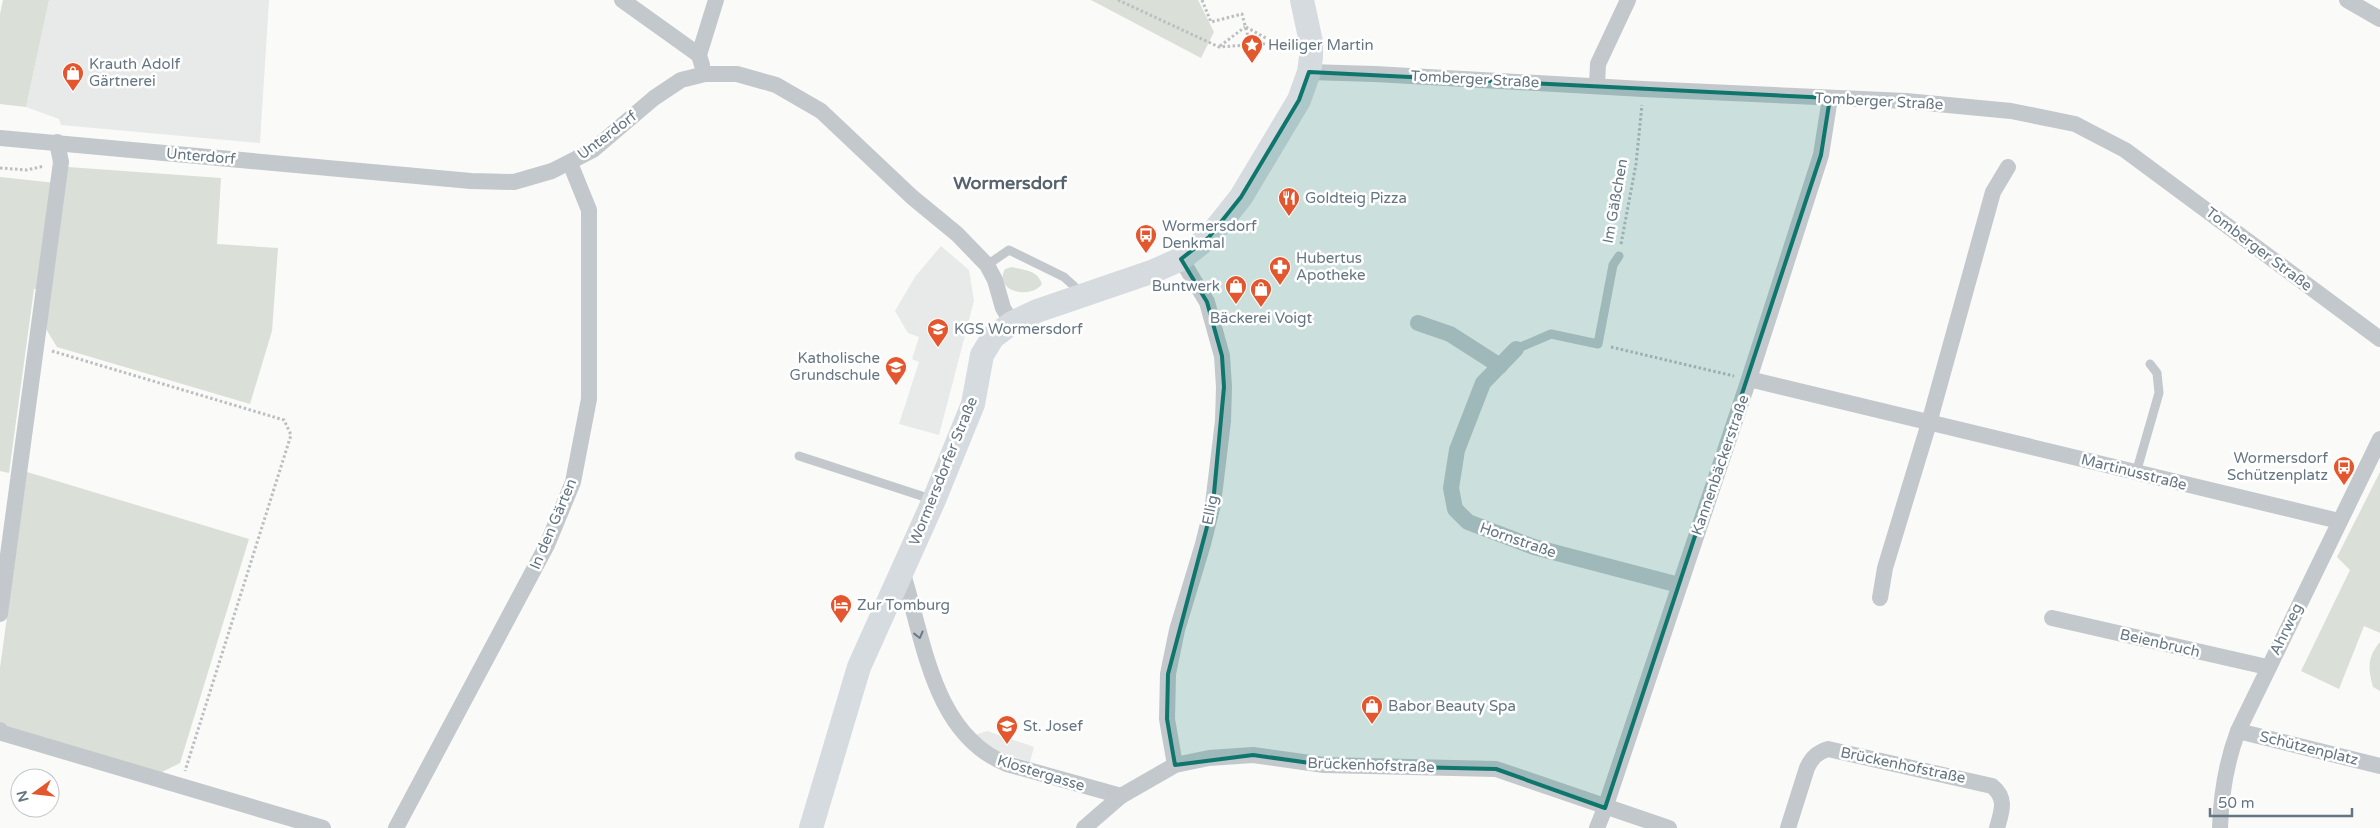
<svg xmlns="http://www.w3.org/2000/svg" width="2380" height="828" font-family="'Varela Round',sans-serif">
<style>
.built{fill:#e8e9e9}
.green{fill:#dadfd7}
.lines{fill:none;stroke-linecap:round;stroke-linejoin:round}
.path{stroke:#bbbfc2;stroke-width:3;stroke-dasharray:2.5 2.5;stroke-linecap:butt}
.service{stroke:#c3c8cc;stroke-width:9}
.minor{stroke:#c3c8cc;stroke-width:16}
.secondary{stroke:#d6dbdf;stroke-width:24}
.oneway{stroke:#6a7a87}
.marked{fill:#0f766e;fill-opacity:0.2;stroke:#0f766e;stroke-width:4;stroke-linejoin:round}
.labels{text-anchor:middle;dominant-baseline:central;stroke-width:5;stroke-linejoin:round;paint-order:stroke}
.poi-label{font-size:15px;fill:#657683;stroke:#fff;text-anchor:start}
.street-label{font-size:15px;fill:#657683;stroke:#fff}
.quarter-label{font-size:18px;font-weight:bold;fill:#57646e;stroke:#fff}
</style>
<rect width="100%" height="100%" fill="#fafaf8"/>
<g class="built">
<polygon points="49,0 269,0 260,143 61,125 59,119 26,107"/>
<polygon points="941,246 969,270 974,301 939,435 899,424 919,362 912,359 919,337 908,333 895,311 915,277"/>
<polygon points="987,731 1034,747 1030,762 996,751 975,735"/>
</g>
<g class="green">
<polygon points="3,0 49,0 26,107 0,104 0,14"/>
<polygon points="1091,0 1198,0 1214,32 1201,58"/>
<polygon points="68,167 221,178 217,244 278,248 272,331 250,404 57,347 46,329 51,289 34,289 9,473 0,471 0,177 65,184"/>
<path d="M 1012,267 C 1024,270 1038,270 1042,284 C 1032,299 993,293 1005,269 Z"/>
<polygon points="27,472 249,539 180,763 158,774 10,730 0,722 0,668"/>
<polygon points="2380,472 2380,633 2364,626 2339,689 2301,671 2350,570 2337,557"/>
<path d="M 2380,642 L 2380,691 L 2373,687 C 2368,669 2367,657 2380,642 Z"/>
</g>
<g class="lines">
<g class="path">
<polyline points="1118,0 1219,47 1290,42"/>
<polyline points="1202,0 1211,22 1242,14 1250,44"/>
<polyline points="1246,27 1273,42"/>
<polyline points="1220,46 1245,27"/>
<polyline points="0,168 27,170 44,166"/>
<polyline points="1621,244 1636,164 1642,105"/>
<polyline points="1611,347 1734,376"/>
<polyline points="52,351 284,420 291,435 185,771"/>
</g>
<g class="service">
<polyline points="987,265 1009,250 1064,277 1075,287"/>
<polyline points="1516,349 1551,334 1598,344 1613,265 1619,256"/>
<polyline points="799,456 934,500"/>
<polyline points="2136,473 2159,393 2157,373 2150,364"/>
</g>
<g class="minor">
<polyline points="622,0 699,55"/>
<polyline points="2347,0 2380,19"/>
<polyline points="702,65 699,55 716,0"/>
<polyline points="1309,72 1375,74 1643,89 1906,101 2011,111 2075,124 2125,150 2380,339"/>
<polyline points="1597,85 1598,64 1628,0"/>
<polyline points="0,138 471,181 514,182 552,171 593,150 654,98 681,80 705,74 737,74 776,85 821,111 912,197 957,234 987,265 995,280 1003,308 1012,323"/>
<polyline points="1418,323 1450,334 1500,366"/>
<polyline points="1516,349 1483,383 1457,450 1451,488 1455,509 1468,522 1534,547 1679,585"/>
<polyline points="1749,379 2339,521"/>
<path d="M 902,571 C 924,638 932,734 1007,764 L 1121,796"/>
<polyline points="1880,598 1885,568 1929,423 1993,192 2008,167"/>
<polyline points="0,614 61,162 57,142"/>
<polyline points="2052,618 2267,667"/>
<polyline points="0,730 2,733 323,828"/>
<polyline points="2238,731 2380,766"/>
<polyline points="1175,765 1167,719 1168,674 1177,630 1203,544 1213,504 1223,421 1224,387 1222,356 1207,302 1181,259"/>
<polyline points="396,828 547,545 573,482 589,399 589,210 570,163"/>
<polyline points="1084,828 1121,796 1175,765 1209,758 1253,755 1324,765 1496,769 1669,828"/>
<polyline points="1597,828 1605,808 1749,379 1821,155 1830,98"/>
<path d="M 1788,828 L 1807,768 C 1812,757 1817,753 1828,749 L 1992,786 C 2007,798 2002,811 1997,828"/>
<path d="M 2220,828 C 2221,794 2226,763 2238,731 L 2380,439"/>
</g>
<polyline class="secondary" points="811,828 859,667 934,500 973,404 982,355 993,337 1012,323 1037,311 1154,271 1181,259 1209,237 1241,197 1299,100 1309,72 1311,57 1311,42 1302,0"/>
</g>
<defs><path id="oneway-chevron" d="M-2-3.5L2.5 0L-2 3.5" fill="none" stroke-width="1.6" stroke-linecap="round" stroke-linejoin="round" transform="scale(1.25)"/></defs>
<use class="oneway" href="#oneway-chevron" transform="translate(919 635) rotate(76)"/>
<path class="marked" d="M 1309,72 L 1830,98 L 1821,155 L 1605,808 L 1496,769 L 1324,765 L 1253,755 L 1175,765 L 1167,719 L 1168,674 L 1213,504 L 1224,387 L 1222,356 L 1207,302 L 1181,259 L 1209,237 L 1241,197 L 1299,100 Z"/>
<defs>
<g id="sight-pin" transform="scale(1.125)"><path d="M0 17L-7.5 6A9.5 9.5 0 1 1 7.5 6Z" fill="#e4572e" stroke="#fff"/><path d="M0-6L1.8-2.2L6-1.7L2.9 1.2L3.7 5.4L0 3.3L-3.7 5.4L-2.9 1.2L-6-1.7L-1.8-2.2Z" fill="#fff"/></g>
<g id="shop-pin" transform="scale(1.125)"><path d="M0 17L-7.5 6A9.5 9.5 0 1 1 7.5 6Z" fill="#e4572e" stroke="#fff"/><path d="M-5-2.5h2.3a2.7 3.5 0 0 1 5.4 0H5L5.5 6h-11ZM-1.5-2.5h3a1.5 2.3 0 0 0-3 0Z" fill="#fff"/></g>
<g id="restaurant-pin" transform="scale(1.125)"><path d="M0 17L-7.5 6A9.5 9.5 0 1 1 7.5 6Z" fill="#e4572e" stroke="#fff"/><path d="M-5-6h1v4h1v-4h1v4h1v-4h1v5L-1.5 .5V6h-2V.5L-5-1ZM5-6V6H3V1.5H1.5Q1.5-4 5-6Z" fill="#fff"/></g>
<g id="bus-pin" transform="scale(1.125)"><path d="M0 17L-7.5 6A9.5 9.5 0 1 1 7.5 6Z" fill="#e4572e" stroke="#fff"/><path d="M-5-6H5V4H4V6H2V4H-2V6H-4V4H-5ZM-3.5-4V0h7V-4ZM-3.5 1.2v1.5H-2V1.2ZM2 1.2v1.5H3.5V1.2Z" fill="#fff"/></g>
<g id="pharmacy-pin" transform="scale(1.125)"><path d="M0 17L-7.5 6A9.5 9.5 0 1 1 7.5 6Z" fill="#e4572e" stroke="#fff"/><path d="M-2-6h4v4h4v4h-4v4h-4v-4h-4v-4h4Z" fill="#fff"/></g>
<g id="school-pin" transform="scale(1.125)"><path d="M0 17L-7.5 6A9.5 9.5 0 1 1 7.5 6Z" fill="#e4572e" stroke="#fff"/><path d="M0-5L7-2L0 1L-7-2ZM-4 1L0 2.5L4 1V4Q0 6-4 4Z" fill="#fff"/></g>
<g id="hotel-pin" transform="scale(1.125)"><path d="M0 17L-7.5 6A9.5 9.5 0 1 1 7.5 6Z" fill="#e4572e" stroke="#fff"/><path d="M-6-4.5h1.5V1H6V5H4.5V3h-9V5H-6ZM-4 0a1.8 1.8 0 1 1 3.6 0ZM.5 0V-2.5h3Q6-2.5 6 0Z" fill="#fff"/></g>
</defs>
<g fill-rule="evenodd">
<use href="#sight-pin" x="1252" y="45"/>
<use href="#shop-pin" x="73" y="73"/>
<use href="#restaurant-pin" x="1289" y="198"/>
<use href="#bus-pin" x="1146" y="235"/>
<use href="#pharmacy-pin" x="1280" y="267"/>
<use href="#shop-pin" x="1236" y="286"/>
<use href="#shop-pin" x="1261" y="289"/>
<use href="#school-pin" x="938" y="329"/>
<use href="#school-pin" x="896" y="367"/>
<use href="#bus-pin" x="2344" y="467"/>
<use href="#hotel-pin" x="841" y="605"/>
<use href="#shop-pin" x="1372" y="706"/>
<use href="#school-pin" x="1007" y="726"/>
</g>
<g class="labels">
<g class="poi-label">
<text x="1268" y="45">Heiliger Martin</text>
<text x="89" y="64">Krauth Adolf<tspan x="89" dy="17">Gärtnerei</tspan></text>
<text x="1305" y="198">Goldteig Pizza</text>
<text x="1162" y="226">Wormersdorf<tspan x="1162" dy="17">Denkmal</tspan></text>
<text x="1296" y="258">Hubertus<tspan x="1296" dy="17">Apotheke</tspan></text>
<text x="1220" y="286" text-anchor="end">Buntwerk</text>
<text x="1261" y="318" text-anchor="middle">Bäckerei Voigt</text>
<text x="954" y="329">KGS Wormersdorf</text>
<text x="880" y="358" text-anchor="end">Katholische<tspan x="880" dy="17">Grundschule</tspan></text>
<text x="2328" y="458" text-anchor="end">Wormersdorf<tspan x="2328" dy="17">Schützenplatz</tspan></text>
<text x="857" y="605">Zur Tomburg</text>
<text x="1388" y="706">Babor Beauty Spa</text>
<text x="1023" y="726">St. Josef</text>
</g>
<g class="street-label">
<text transform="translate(1475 79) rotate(3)">Tomberger Straße</text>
<text transform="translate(1879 101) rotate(3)">Tomberger Straße</text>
<text transform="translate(607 135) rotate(-37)">Unterdorf</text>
<text transform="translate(201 156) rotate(5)">Unterdorf</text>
<text transform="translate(1615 201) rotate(-80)">Im Gäßchen</text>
<text transform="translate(2259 249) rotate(37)">Tomberger Straße</text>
<text transform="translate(1720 465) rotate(-71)">Kannenbäckerstraße</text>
<text transform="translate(943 471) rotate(-68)">Wormersdorfer Straße</text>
<text transform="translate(2134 472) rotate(14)">Martinusstraße</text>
<text transform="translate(1210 510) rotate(-79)">Ellig</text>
<text transform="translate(553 524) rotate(-67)">In den Gärten</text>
<text transform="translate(1518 540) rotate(19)">Hornstraße</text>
<text transform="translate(2286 629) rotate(-64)">Ahrweg</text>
<text transform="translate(2160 643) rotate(13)">Beienbruch</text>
<text transform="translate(2309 748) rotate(14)">Schützenplatz</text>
<text transform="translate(1371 765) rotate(2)">Brückenhofstraße</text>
<text transform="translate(1903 765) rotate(12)">Brückenhofstraße</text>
<text transform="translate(1041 773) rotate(17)">Klostergasse</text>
</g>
<g class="quarter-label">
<text x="1010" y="183">Wormersdorf</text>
</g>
</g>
<g transform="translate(35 793) rotate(255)"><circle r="24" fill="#ffffff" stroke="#c1c8cd"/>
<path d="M0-4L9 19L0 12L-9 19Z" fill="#e4572e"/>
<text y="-8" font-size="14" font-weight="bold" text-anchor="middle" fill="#657683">N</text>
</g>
<path d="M2210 808v8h142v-8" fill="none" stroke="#657683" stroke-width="2.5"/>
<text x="2218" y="808" font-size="15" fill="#657683" stroke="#ffffff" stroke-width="4" paint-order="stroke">50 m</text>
</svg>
